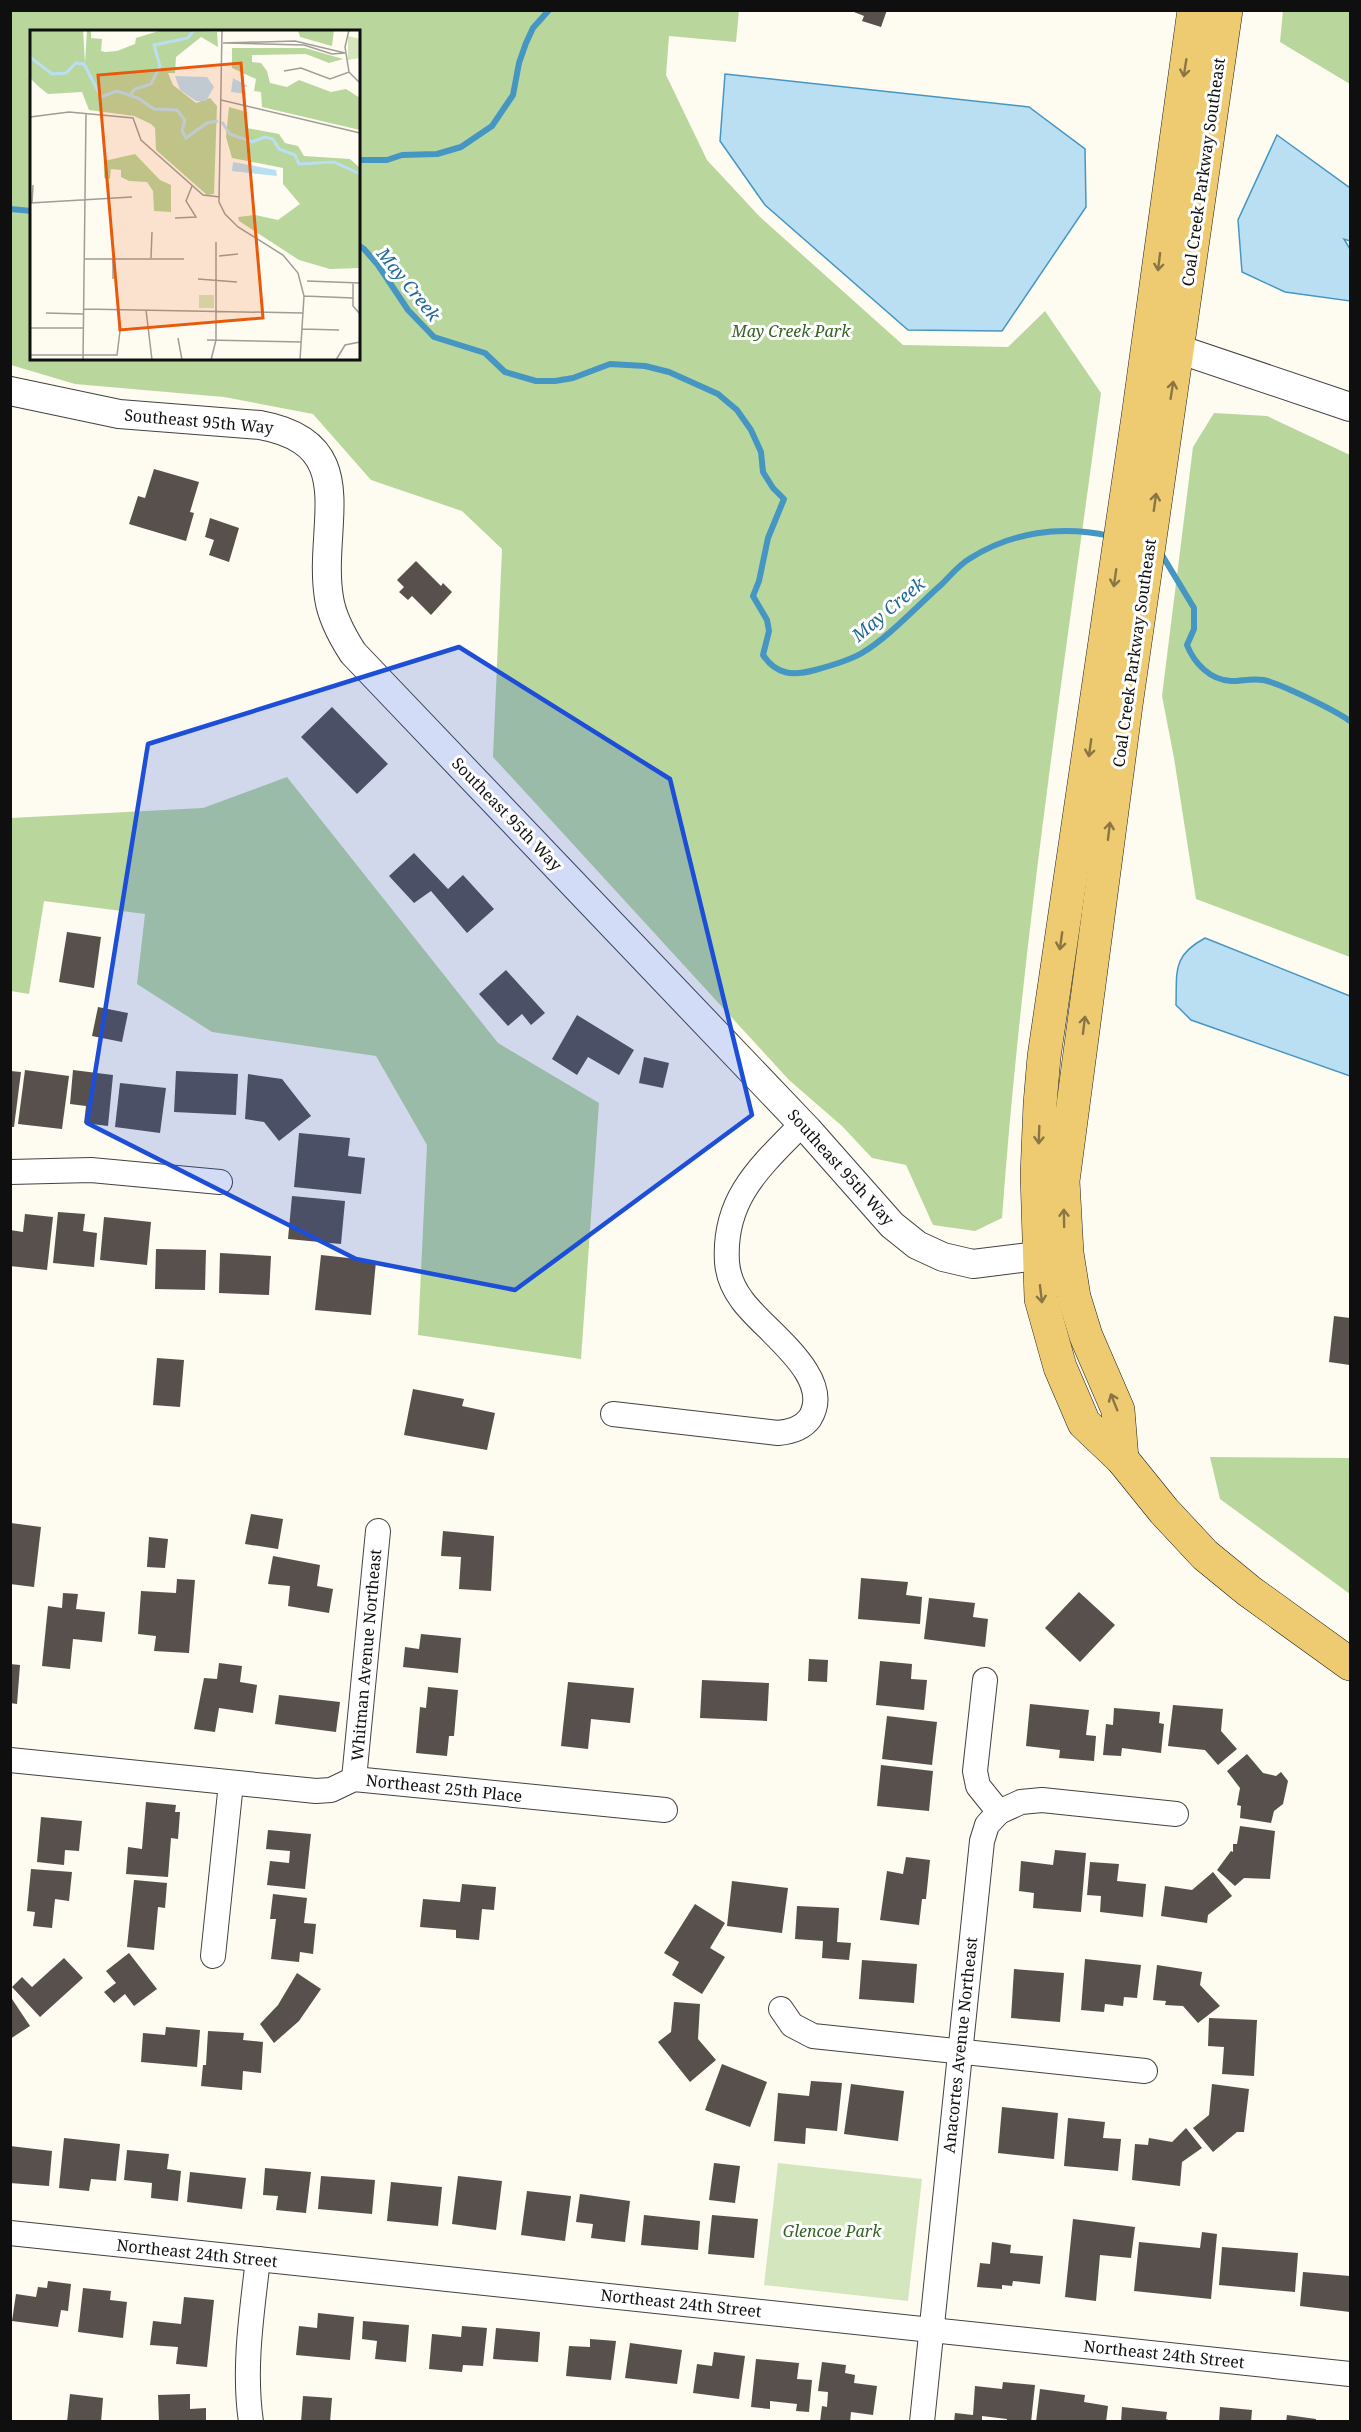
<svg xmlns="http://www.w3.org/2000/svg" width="1361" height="2432" font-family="'Noto Serif',serif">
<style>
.green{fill:#d4e6bd}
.forest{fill:#b9d69d;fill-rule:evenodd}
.water{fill:#badff2;stroke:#4696c3;stroke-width:1.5}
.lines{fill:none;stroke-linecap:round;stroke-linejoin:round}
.stream{stroke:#4696c3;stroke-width:6}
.building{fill:#57504c}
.minor-casing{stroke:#424242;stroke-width:26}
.tertiary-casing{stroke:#424242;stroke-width:30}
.primary-casing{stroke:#202020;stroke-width:34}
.minor{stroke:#fff;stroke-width:24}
.tertiary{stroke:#fff;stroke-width:28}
.primary{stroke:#eecb71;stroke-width:33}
.oneway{stroke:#8a7645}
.marked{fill:#1d4ed8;fill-opacity:0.2;stroke:#1d4ed8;stroke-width:4.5;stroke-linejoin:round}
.labels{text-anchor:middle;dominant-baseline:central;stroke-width:6;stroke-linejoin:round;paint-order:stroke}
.street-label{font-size:16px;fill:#0f0f0f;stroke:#fff}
.park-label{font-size:16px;font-style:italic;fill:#336223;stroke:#fff}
.water-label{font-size:18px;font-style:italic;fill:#206998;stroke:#fff}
.inset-river{fill:none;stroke:#badff2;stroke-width:3}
.inset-road{fill:none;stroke:#9e9d97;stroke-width:1.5}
.view{fill:#e8590c;fill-opacity:0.15;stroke:#e8590c;stroke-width:3}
.inset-edge{fill:none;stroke:#0f0f0f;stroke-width:3}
</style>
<rect width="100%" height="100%" fill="#fefbf1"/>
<polygon class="green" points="778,2163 922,2179 908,2301 764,2285"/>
<g class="forest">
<path d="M 10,11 L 739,11 L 736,42 L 669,36 L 666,75 L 707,160 L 760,217 L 903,345 L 1008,347 L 1045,311 L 1101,393 C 1064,668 1022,942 1002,1218 L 975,1231 L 933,1225 L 906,1165 L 872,1158 L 842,1126 L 789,1080 L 493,757 L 502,549 L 462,511 L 371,480 L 313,414 L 224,397 L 75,384 L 11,365 ZM 32,32 L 358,32 L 358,358 L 32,358 Z"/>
<polygon points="1283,11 1350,11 1350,84 1280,42"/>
<polygon points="1214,413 1267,416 1350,455 1350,957 1196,899 1174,758 1162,696 1193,447"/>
<polygon points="287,777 498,1043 599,1103 581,1359 418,1335 427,1145 376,1056 212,1032 137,984 145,914 44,901 29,994 11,991 11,818 203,808"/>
<polygon points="1210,1457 1350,1458 1350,1594 1220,1499"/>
</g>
<g class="water">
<polygon points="725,74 1029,107 1085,149 1086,207 1002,331 908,330 765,205 720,141"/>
<polygon points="1277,135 1350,188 1350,241 1344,239 1350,249 1350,301 1285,292 1242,272 1238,220"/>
<path d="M 1205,938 L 1350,996 L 1350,1076 L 1191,1020 L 1176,1005 C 1177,971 1172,956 1205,938 Z"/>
</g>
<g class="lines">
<g class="stream">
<polyline points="358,160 387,160 402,155 437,154 461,147 492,126 513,95 519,63 526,43 533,28 549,10"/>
<polyline points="10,209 32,211"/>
<path d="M 358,245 L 364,249 L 378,265 L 408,310 L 434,337 L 485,353 L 505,372 L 536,381 L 555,381 L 573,378 L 610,364 L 645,366 L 669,372 L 718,394 L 737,410 L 751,430 L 761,452 L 763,472 L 773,488 L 784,499 L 768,538 L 759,581 L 753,596 L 767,620 L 769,631 L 763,655 C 776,675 793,676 815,670 C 830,666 848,661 862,653 C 889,637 918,605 942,584 C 950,576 959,565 969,559 C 1011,532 1061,525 1110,536"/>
<path d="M 1159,554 L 1162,555 L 1194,608 L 1194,629 L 1187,645 C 1194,663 1210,680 1231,681 C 1242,681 1252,678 1263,680 C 1280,683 1336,711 1350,721"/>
</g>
</g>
<g class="building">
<polygon points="849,10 887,10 881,27 862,21 864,16"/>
<polygon points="154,469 199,482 190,512 194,513 186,541 129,524 138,496 145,498"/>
<polygon points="210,518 239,528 229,562 209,555 214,540 205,537"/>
<polygon points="416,561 441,586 443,583 452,592 431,615 412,596 408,600 399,592 404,587 397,580"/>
<polygon points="332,707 388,764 357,794 301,737"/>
<polygon points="414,853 448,889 463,875 494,909 467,933 431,891 414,903 389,876"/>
<polygon points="67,932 101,937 94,988 59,982"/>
<polygon points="506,970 545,1013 531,1025 522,1014 508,1026 479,994"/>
<polygon points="98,1007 128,1013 122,1042 92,1036"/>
<polygon points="577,1015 634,1050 619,1075 588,1057 577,1075 552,1059"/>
<polygon points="644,1057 669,1063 663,1088 639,1083"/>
<polygon points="25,1070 69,1076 62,1129 18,1124"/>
<polygon points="73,1070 113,1075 108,1126 84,1123 86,1106 70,1104"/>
<polygon points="10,1071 21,1072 14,1127 10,1127"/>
<polygon points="176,1071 238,1074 236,1115 174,1112"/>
<polygon points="248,1074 282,1079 311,1116 279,1141 264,1122 245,1119"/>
<polygon points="120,1083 166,1088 160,1133 115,1127"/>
<polygon points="299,1133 350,1138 348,1156 365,1158 361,1194 294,1187"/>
<polygon points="292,1196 345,1201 341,1244 288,1239"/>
<polygon points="58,1212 85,1214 83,1231 97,1233 94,1267 53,1263"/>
<polygon points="25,1214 53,1217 47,1270 10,1266 10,1230 23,1232"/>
<polygon points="104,1217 151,1222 147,1265 100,1260"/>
<polygon points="156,1249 206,1250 205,1290 155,1289"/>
<polygon points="220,1253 271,1256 269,1295 219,1293"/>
<polygon points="321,1255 376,1261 371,1315 315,1310"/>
<polygon points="1334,1316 1350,1318 1350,1365 1329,1362"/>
<polygon points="157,1358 184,1360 180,1407 153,1405"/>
<polygon points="413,1389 464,1399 462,1406 495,1413 487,1450 404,1435"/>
<polygon points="251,1514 283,1519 278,1549 245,1544"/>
<polygon points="11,1523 41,1527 34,1587 10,1584"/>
<polygon points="443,1531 494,1536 491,1591 459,1589 461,1557 441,1556"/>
<polygon points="149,1537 168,1539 165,1568 147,1567"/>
<polygon points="273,1556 320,1565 317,1586 333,1589 329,1613 288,1606 290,1586 268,1584"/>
<polygon points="861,1578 908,1582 906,1595 922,1597 920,1624 858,1619"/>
<polygon points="177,1579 195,1580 189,1653 154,1651 156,1636 138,1634 141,1591 176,1593"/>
<polygon points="1079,1592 1115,1625 1080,1662 1045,1628"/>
<polygon points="63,1593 78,1594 76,1609 105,1612 102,1642 73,1639 70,1669 42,1666 48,1606 62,1608"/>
<polygon points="929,1598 975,1603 973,1617 988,1619 985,1647 924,1639"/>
<polygon points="421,1634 461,1638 458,1673 403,1667 405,1647 419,1649"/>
<polygon points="809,1659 828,1660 827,1682 808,1681"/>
<polygon points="880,1661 912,1664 911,1679 927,1680 924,1710 876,1705"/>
<polygon points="219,1663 242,1666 240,1682 257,1685 253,1713 219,1708 215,1732 194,1729 204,1678 217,1679"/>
<polygon points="10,1664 20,1665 17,1704 10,1703"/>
<polygon points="702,1680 769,1683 767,1721 700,1718"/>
<polygon points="568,1682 634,1688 630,1723 591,1719 588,1749 561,1746"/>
<polygon points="428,1687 458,1690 454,1736 449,1736 447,1756 416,1753 420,1707 426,1708"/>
<polygon points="279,1695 340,1702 336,1732 275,1724"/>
<polygon points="1030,1704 1089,1710 1086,1735 1096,1736 1094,1761 1059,1758 1060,1750 1026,1746"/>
<polygon points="1173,1705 1223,1709 1221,1731 1237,1749 1218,1765 1205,1750 1168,1746"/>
<polygon points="1114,1708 1160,1712 1159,1723 1164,1724 1161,1753 1122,1748 1121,1756 1103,1755 1106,1724 1113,1725"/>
<polygon points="887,1716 937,1722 932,1765 882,1759"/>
<polygon points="1247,1754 1263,1773 1276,1776 1281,1772 1288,1781 1283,1804 1274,1811 1271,1823 1240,1818 1241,1806 1237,1805 1240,1788 1227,1771"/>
<polygon points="881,1765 933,1771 929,1811 877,1806"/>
<polygon points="146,1802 176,1805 175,1812 180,1812 178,1839 171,1838 168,1877 126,1874 128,1847 142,1849"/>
<polygon points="41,1817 82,1821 79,1851 65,1850 64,1865 37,1862"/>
<polygon points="1240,1826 1275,1831 1270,1879 1244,1878 1235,1886 1217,1870 1231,1851 1233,1852 1233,1844 1237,1844"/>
<polygon points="268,1830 311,1834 305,1889 267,1885 270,1861 289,1863 290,1851 266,1849"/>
<polygon points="1055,1850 1086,1853 1081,1912 1033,1908 1034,1893 1019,1891 1021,1861 1053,1865"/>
<polygon points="906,1857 930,1860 926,1899 922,1899 919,1925 880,1920 887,1871 903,1874"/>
<polygon points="1090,1862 1119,1864 1117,1881 1146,1884 1143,1917 1100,1912 1101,1896 1087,1895"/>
<polygon points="31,1869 72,1872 69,1901 55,1899 52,1928 33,1926 35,1912 27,1911"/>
<polygon points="1213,1872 1232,1896 1208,1915 1207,1923 1161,1916 1165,1886 1192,1890"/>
<polygon points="134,1880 167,1883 165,1908 158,1907 154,1950 127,1947"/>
<polygon points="732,1881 788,1888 782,1933 727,1926"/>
<polygon points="462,1884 496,1887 494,1910 482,1909 479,1940 456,1938 456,1930 420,1927 423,1899 460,1902"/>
<polygon points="273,1894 307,1898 304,1923 316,1924 313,1954 300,1952 299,1962 271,1959 276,1919 270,1919"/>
<polygon points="695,1904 725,1923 710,1948 725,1957 702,1994 672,1975 679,1962 664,1953"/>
<polygon points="797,1906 839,1908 837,1942 851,1943 849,1960 822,1958 823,1941 795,1939"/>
<polygon points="129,1953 157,1989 134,2006 125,1994 114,2003 104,1992 116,1983 106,1971"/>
<polygon points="64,1958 83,1978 40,2017 12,1987 22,1977 32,1987"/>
<polygon points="1085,1959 1141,1965 1137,1998 1124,1997 1123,2006 1105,2004 1104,2012 1081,2010"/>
<polygon points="862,1960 917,1964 914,2003 859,1999"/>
<polygon points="1157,1965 1202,1972 1200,1985 1220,2006 1198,2023 1183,2006 1165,2005 1166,2001 1153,2000"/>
<polygon points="1014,1969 1064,1973 1060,2022 1011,2018"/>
<polygon points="297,1973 321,1989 299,2021 274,2043 260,2024 278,2005"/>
<polygon points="10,1996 30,2026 10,2039"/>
<polygon points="674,2002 700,2004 698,2039 716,2060 690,2082 658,2042 671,2032"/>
<polygon points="1209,2018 1257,2020 1254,2076 1222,2074 1224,2047 1208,2046"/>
<polygon points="166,2027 200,2030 197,2067 141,2062 143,2033 165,2035"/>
<polygon points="208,2031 244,2033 243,2040 263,2042 261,2073 243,2071 242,2090 201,2086 203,2065 206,2065"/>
<polygon points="722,2064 767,2082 750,2127 705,2110"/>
<polygon points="811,2081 842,2083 837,2131 806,2128 805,2144 774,2141 778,2093 809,2096"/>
<polygon points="851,2084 904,2091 898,2141 844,2134"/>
<polygon points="1212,2084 1249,2089 1244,2132 1237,2132 1213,2152 1193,2128 1209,2115"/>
<polygon points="1002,2107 1058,2113 1054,2159 998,2153"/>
<polygon points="1068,2118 1105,2122 1103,2138 1121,2139 1118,2171 1064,2166"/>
<polygon points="1186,2128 1202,2148 1182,2162 1180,2186 1132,2180 1135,2144 1148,2145 1149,2138 1172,2142"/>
<polygon points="64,2138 120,2144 116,2181 91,2179 89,2191 59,2188"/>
<polygon points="10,2146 52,2151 49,2186 10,2183"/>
<polygon points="127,2150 169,2154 167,2169 181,2171 178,2201 151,2198 152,2183 124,2180"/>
<polygon points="714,2163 740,2166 735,2203 709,2200"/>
<polygon points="265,2168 311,2172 306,2213 276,2210 278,2196 263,2195"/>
<polygon points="190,2172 246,2178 242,2209 187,2202"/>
<polygon points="321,2176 375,2180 372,2214 318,2209"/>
<polygon points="458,2176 502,2181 496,2230 452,2224"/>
<polygon points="391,2182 442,2187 438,2226 387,2221"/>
<polygon points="527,2191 571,2196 565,2241 521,2235"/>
<polygon points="580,2194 630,2201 625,2242 591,2238 593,2224 576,2222"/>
<polygon points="644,2215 700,2221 698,2250 641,2245"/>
<polygon points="712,2215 758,2219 754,2258 708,2254"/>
<polygon points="1073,2219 1135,2227 1131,2258 1100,2255 1096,2301 1065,2297"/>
<polygon points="1202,2232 1217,2234 1211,2299 1134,2291 1139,2242 1200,2248"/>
<polygon points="992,2242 1011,2245 1010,2253 1043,2256 1040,2284 1013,2281 1012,2286 1002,2285 1002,2289 977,2287 980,2263 990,2264"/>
<polygon points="1222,2247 1298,2253 1295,2292 1219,2285"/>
<polygon points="1303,2272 1350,2276 1350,2312 1300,2306"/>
<polygon points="48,2281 71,2284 68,2311 61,2310 58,2327 12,2321 16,2294 36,2297 38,2287 47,2288"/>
<polygon points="83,2288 111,2291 110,2300 127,2302 123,2338 78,2332"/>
<polygon points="184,2297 214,2300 207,2367 176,2364 178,2347 150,2345 153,2321 181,2324"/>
<polygon points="318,2313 354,2317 350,2360 296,2355 299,2326 317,2328"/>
<polygon points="363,2321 409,2325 406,2362 375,2359 377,2341 362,2339"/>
<polygon points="462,2326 487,2328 483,2366 463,2365 462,2372 429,2369 432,2334 461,2337"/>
<polygon points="496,2328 540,2332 538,2362 493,2359"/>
<polygon points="590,2339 616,2341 611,2380 566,2376 569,2346 590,2347"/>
<polygon points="630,2343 682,2350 677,2384 625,2378"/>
<polygon points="714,2352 745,2356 739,2399 693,2393 697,2364 712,2366"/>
<polygon points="756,2359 799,2363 797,2379 812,2380 809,2412 796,2411 797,2404 770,2401 770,2409 751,2407"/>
<polygon points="822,2362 846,2365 845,2373 855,2375 854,2383 877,2386 873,2415 851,2412 850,2422 820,2422 822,2406 827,2407 828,2392 818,2391"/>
<polygon points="1003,2382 1035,2385 1031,2422 1007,2422 1007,2419 982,2416 982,2422 954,2422 955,2413 973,2415 975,2386 1002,2389"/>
<polygon points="1040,2389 1085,2395 1084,2402 1108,2406 1106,2422 1036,2422"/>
<polygon points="70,2394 103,2398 101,2422 67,2422"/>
<polygon points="190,2394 190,2409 206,2408 206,2422 159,2422 158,2395"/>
<polygon points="303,2396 332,2398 330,2422 301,2422"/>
<polygon points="1122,2407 1167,2412 1166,2419 1173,2422 1121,2422"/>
<polygon points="1220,2407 1252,2410 1251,2422 1219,2422"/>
<polygon points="1287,2415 1316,2419 1316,2422 1286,2422"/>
</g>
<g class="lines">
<g class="minor-casing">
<g id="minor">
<polyline points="10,1172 91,1170 220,1182"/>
<path d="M 613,1414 L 778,1433 C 789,1432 803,1428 810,1418 C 836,1376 762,1329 742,1300 C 733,1288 728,1276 727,1262 C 723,1198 761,1166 802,1124"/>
<polyline points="10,1760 316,1791 331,1790 354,1779 665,1810"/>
<polyline points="354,1779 378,1531"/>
<polyline points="999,1812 1021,1802 1042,1800 1176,1814"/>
<polyline points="213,1956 231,1783"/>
<polyline points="781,2009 792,2025 813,2036 1145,2071"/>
<polyline points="10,2233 1350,2374"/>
<path d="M 251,2422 C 243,2368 252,2312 258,2259"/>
<polyline points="922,2422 982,1841 987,1825 999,1812 978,1786 975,1771 985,1680"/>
</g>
</g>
<g class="tertiary-casing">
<g id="tertiary">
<polyline points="1156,344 1178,349 1350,407"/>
<path d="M 10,391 L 119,414 L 260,425 C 364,444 317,524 329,598 C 332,618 342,636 353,653 L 808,1130 L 892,1225 L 917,1245 L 943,1257 L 973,1264 L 1062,1253"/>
</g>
</g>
<g class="primary-casing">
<g id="primary">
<polyline points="1194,10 1138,417 1044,1057 1040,1104 1037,1175 1041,1299 1060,1367 1084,1423 1122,1459 1164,1511 1205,1555 1249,1591 1350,1664"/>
<polyline points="1122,1459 1118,1410 1086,1336 1074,1297 1067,1253 1063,1181 1126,705 1226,10"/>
</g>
</g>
<use href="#minor" class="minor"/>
<use href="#tertiary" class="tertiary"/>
<use href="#primary" class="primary"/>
</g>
<defs><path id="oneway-shaft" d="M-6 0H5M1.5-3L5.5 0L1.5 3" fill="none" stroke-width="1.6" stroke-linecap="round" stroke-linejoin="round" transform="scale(1.5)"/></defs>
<g class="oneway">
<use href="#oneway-shaft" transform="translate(1185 68) rotate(99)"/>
<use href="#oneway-shaft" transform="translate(1159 262) rotate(97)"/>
<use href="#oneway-shaft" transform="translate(1172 390) rotate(-81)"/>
<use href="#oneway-shaft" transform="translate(1155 502) rotate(-82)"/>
<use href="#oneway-shaft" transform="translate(1115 578) rotate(98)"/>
<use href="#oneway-shaft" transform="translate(1090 748) rotate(98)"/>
<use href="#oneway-shaft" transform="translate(1109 831) rotate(-83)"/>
<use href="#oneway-shaft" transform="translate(1061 941) rotate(98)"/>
<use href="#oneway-shaft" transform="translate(1084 1025) rotate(-83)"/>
<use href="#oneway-shaft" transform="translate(1039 1135) rotate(92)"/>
<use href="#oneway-shaft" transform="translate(1064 1218) rotate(-91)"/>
<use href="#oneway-shaft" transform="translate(1041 1294) rotate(83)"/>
<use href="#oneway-shaft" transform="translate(1114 1402) rotate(-112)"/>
</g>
<path class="marked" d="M 459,647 L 670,779 L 752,1115 L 515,1290 L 356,1259 L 87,1123 L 148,744 Z"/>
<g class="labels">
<g class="street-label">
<text transform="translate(1203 172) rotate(-82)">Coal Creek Parkway Southeast</text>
<text transform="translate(199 421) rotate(5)">Southeast 95th Way</text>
<text transform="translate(1134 653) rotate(-82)">Coal Creek Parkway Southeast</text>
<text transform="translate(507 814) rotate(46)">Southeast 95th Way</text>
<text transform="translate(841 1167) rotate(48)">Southeast 95th Way</text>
<text transform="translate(366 1655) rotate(-85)">Whitman Avenue Northeast</text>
<text transform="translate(444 1788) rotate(6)">Northeast 25th Place</text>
<text transform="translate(960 2045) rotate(-84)">Anacortes Avenue Northeast</text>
<text transform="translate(197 2253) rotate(6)">Northeast 24th Street</text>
<text transform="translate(681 2303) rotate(6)">Northeast 24th Street</text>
<text transform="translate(1164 2354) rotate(6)">Northeast 24th Street</text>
</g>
<g class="park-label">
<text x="791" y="331">May Creek Park</text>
<text x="832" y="2231">Glencoe Park</text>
</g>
<g class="water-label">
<text transform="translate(409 284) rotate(51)">May Creek</text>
<text transform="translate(888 609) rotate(-40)">May Creek</text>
</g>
</g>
<g transform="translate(30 30)">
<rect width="330" height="330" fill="#fefbf1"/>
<path d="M 318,6 L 330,9 L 330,28 L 318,30 ZM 169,265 L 184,265 L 184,278 L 169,278 Z" fill="#d4e6bd"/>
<path d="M 0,0 L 53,0 L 55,33 L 57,0 L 61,0 L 61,8 L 72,9 L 71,21 L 75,22 L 87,21 L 105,14 L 106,8 L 132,0 L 187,2 L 188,17 L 171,7 L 146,27 L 145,43 L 138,43 L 143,55 L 166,73 L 180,68 L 187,76 L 184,164 L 177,165 L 126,120 L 125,98 L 121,94 L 104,86 L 59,80 L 52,62 L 18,64 L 8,56 L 0,48 ZM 268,0 L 304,0 L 302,16 L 270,7 ZM 202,18 L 275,18 L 313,29 L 299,33 L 276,24 L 222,25 L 222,32 L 231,33 L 237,41 L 240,53 L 257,57 L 269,50 L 301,62 L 316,59 L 330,68 L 330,100 L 232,77 L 231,62 L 224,61 L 226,49 L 202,38 ZM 199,77 L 217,82 L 217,98 L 249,104 L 255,113 L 268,116 L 274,126 L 320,129 L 330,138 L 330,238 L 300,239 L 269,230 L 209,191 L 208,187 L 225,185 L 248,190 L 270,174 L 253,154 L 253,138 L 202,128 L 196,107 ZM 105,124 L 130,150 L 141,155 L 141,182 L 124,181 L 123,161 L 117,152 L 99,151 L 91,147 L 91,140 L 81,139 L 80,149 L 74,148 L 74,131 Z" fill="#b9d69d"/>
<path d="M 145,46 L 177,47 L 184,57 L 176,71 L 166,71 L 150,60 ZM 203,48 L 218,56 L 212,58 L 216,64 L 201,62 ZM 203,132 L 246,140 L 247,146 L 202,141 Z" fill="#badff2"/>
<path class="inset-river" d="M 0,27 L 22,44 L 36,43 L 46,33 L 54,34 L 71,67 L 87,61 L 108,68 L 124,79 L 147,80 L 155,90 L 152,101 L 156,108 L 177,93 L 188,91M 100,65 L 105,59 L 121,54 L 130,36 L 124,15 L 158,8 L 164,0M 192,92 L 200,104 L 222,112 L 235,107 L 243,109 L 249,119 L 265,125 L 269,134 L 304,132 L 330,144"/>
<path class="inset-road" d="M 192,0 L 189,172 L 195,184 L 208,197 L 253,225 L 268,243 L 274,266 L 270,330M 319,0 L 315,17 L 319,42M 193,13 L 265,11 L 315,23M 197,13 L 274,15 L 302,24 L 315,23M 254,41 L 271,38 L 300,49 L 319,42 L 330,53M 191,70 L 330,103M 0,87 L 39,82 L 103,88 L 111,110 L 173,165 L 190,167M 0,173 L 102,167M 2,173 L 3,155M 145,188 L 166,187 L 156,171 L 162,156M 189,226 L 208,224M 121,228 L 122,202M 55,229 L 154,229M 83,249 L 83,229M 168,249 L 207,252M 277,251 L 330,253M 323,253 L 323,276 L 330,284M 274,266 L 323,268M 54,279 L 273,283M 116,280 L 122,330M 16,283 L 54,284M 0,298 L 53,298M 272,299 L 309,300M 148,308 L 152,330M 177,310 L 271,312M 0,325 L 87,325 L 90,301M 53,330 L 56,84M 181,330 L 186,310 L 186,212M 306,330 L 315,315 L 330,312"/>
<path class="view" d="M 211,33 L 233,288 L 90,300 L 68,45 Z"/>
<rect width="330" height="330" class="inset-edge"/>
</g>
<rect width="1361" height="2432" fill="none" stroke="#0f0f0f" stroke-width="24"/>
</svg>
